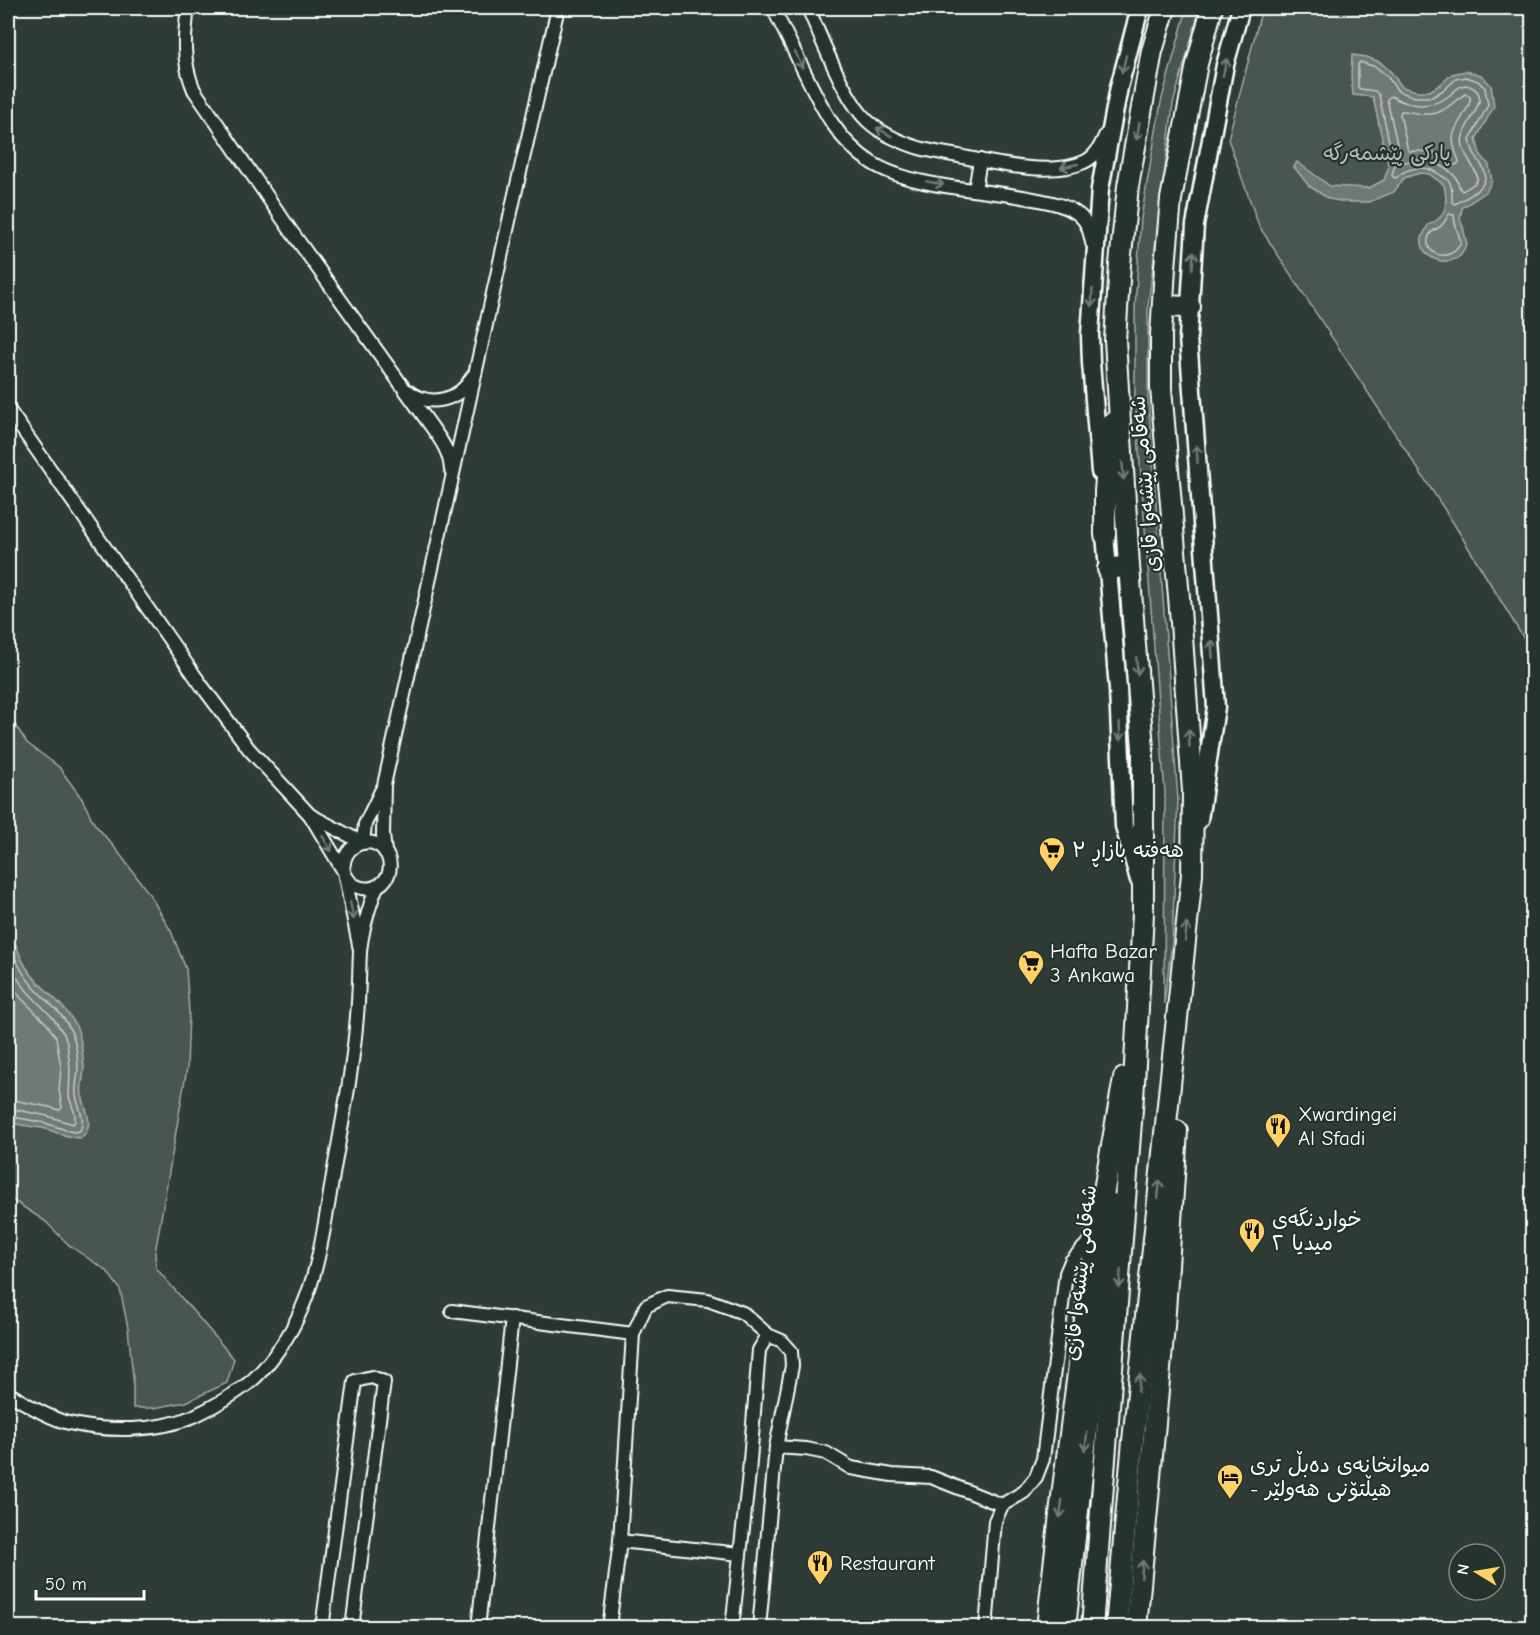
<svg xmlns="http://www.w3.org/2000/svg" width="1540" height="1635" font-family="'Comic Neue','Playpen Sans Arabic',sans-serif">
<style>
.green{fill:#4a544f;stroke:#a4aaa7;stroke-width:1.5}
.water{fill:#707975;stroke:#a9afac;stroke-width:1.5}
.lines{fill:none;stroke-linecap:round;stroke-linejoin:round}
.shore{stroke:#c6c9c8;stroke-width:1.5}
.minor-casing{stroke:#fff;stroke-width:16}
.secondary-casing{stroke:#fff;stroke-width:21}
.trunk-casing{stroke:#fff;stroke-width:24}
.minor{stroke:#26332d;stroke-width:12}
.secondary{stroke:#26332d;stroke-width:16}
.trunk{stroke:#26332d;stroke-width:20}
.oneway{stroke:#727a76}
.labels{text-anchor:middle;dominant-baseline:central;stroke-width:4.5;stroke-linejoin:round;paint-order:stroke}
.park-label{font-size:21px;fill:#b7bbb9;stroke:#26332d}
.street-label{font-size:21px;fill:#fff;stroke:#26332d}
.poi-label{font-size:21px;fill:#fff;stroke:#26332d;text-anchor:start}
</style>
<rect width="100%" height="100%" fill="#2f3b35"/>
<filter id="ink" filterUnits="userSpaceOnUse"><feTurbulence type="fractalNoise" baseFrequency=".0167" numOctaves="2"/><feDisplacementMap in="SourceGraphic" scale="12" xChannelSelector="R" yChannelSelector="G"/><feConvolveMatrix kernelMatrix="1 2 1 2 8 2 1 2 1" color-interpolation-filters="sRGB"/></filter>
<g filter="url(#ink)">
<g class="green">
<polygon points="1187,8 1200,8 1173,104 1148,306 1148,397 1178,800 1172,942 1164,1004 1165,793 1135,397 1135,307 1141,218 1161,102"/>
<polygon points="1262,8 1532,8 1532,652 1454,524 1259,226 1228,139"/>
<polygon points="8,714 27,743 59,767 82,799 94,823 119,853 150,895 171,931 186,969 189,1012 187,1068 155,1253 156,1268 234,1359 227,1383 186,1402 154,1408 133,1408 133,1377 128,1328 120,1289 107,1271 70,1246 45,1221 8,1197"/>
</g>
<g class="water">
<path d="M 1352,55 L 1366,57 L 1380,62 L 1391,72 L 1402,87 L 1416,91 L 1430,91 L 1441,84 L 1452,74 L 1466,71 L 1481,75 L 1491,85 L 1494,106 L 1476,139 L 1480,154 L 1489,165 L 1492,181 L 1486,192 L 1462,208 L 1460,219 L 1463,227 L 1467,244 C 1465,248 1463,253 1460,256 C 1446,268 1419,258 1422,238 C 1423,234 1426,229 1428,225 C 1447,218 1448,203 1444,185 L 1429,174 L 1420,173 L 1404,178 L 1394,192 L 1369,202 L 1346,202 L 1329,199 L 1309,186 L 1294,167 L 1297,162 L 1330,186 L 1369,188 L 1384,180 L 1389,166 L 1386,157 L 1373,97 L 1353,95 L 1351,76 Z"/>
<path d="M 8,924 C 14,938 18,954 26,967 C 40,990 69,1005 78,1031 C 82,1042 83,1056 84,1068 C 84,1077 80,1086 82,1095 C 85,1110 96,1125 81,1138 C 66,1138 55,1131 42,1128 C 30,1126 19,1126 8,1121 Z"/>
</g>
<g class="lines">
<g class="shore">
<path d="M 1360,62 L 1376,67 L 1387,76 L 1398,91 L 1415,97 L 1432,97 L 1445,89 L 1456,79 L 1466,77 L 1478,81 L 1485,88 L 1488,105 L 1470,139 C 1472,153 1475,154 1482,166 C 1494,186 1469,196 1455,204 L 1452,202 C 1452,196 1453,189 1450,183 C 1448,179 1443,177 1439,174 C 1426,165 1408,166 1396,178 L 1393,177 L 1392,174 L 1395,165 L 1392,155 L 1379,95 L 1375,91 L 1360,89 L 1358,87 L 1358,65 Z"/>
<path d="M 1466,85 C 1496,94 1467,118 1463,136 C 1458,153 1480,170 1477,180 C 1475,185 1466,189 1462,191 C 1458,187 1459,183 1456,178 C 1449,168 1433,160 1421,160 C 1414,159 1409,163 1402,162 L 1399,153 L 1387,99 L 1391,96 C 1409,107 1432,109 1450,95 C 1456,90 1458,86 1466,85 Z"/>
<path d="M 1465,94 L 1470,96 C 1472,108 1455,123 1453,137 C 1453,145 1456,154 1459,161 L 1458,164 L 1454,165 C 1433,149 1433,152 1408,151 L 1400,114 L 1401,111 C 1410,111 1420,115 1431,114 C 1444,113 1454,101 1465,94 Z"/>
<path d="M 1449,214 L 1454,215 C 1454,225 1459,234 1461,243 C 1450,264 1425,255 1428,239 C 1430,230 1435,231 1441,226 C 1444,223 1447,218 1449,214 Z"/>
<path d="M 8,940 C 14,956 20,971 32,985 C 44,1000 63,1012 71,1031 C 76,1042 78,1059 78,1072 C 77,1079 75,1088 76,1095 C 78,1109 86,1117 80,1131 L 74,1132 L 66,1130 L 45,1123 L 8,1116"/>
<polyline points="8,960 15,975 27,991 53,1018 64,1034 67,1043 70,1068 69,1097 75,1114 75,1121 73,1124 47,1116 8,1108"/>
<polyline points="8,980 21,998 47,1024 56,1037 61,1068 59,1090 62,1108 59,1110 49,1107 8,1099"/>
</g>
<g class="minor-casing">
<g id="minor">
<path d="M 188,8 C 184,36 182,62 194,90 L 291,231 L 431,426 C 441,440 450,452 451,470"/>
<path d="M 773,8 C 783,28 793,49 803,69 C 821,106 837,141 872,163 C 912,188 982,189 1028,198 C 1044,201 1066,204 1079,215 C 1088,222 1090,233 1092,243"/>
<path d="M 808,8 C 821,37 846,104 870,123 C 882,134 907,145 923,149 C 935,152 947,154 959,156 C 993,163 1052,177 1084,162 C 1096,157 1101,145 1106,134"/>
<polyline points="975,190 980,160"/>
<path d="M 408,391 C 429,408 459,401 472,377"/>
<path d="M 8,409 L 202,686 L 249,749 L 310,815 L 344,872 C 357,903 399,886 388,857 C 377,830 339,843 344,872 L 360,950"/>
<polyline points="310,815 363,843 365,824 382,789"/>
<polyline points="385,852 383,835 384,785 517,185 558,8"/>
<polyline points="452,1311 633,1334 620,1541 609,1628"/>
<polyline points="633,1334 646,1306 667,1296 708,1300 743,1313 768,1335"/>
<path d="M 8,1393 C 24,1403 50,1419 69,1423 C 107,1432 158,1432 194,1416 C 213,1407 232,1396 249,1383 C 259,1375 268,1364 276,1353 C 317,1300 323,1233 334,1169 C 343,1118 353,1067 357,1016 C 359,995 359,973 360,952 C 362,930 369,907 377,886"/>
<polyline points="776,1447 806,1449 826,1453 851,1468 892,1475 931,1477 1002,1505"/>
<polyline points="620,1541 740,1554"/>
<polyline points="322,1628 355,1381 372,1377 384,1382 352,1628"/>
<polyline points="478,1628 512,1318"/>
<polyline points="732,1628 749,1473 759,1350 768,1335 782,1341 791,1351 792,1366 776,1447 759,1628"/>
<polyline points="986,1628 995,1521 1002,1505 1024,1492 1036,1477 1043,1459 1066,1273 1071,1261 1096,1235"/>
</g>
</g>
<g class="secondary-casing">
<g id="secondary">
<polyline points="1100,472 1091,363 1090,335 1100,189 1119,87 1140,8"/>
<polyline points="1104,522 1118,689 1124,826 1139,880"/>
<polyline points="1199,820 1216,707 1188,338 1195,225 1225,65 1241,8"/>
</g>
</g>
<g class="trunk-casing">
<g id="trunk">
<polyline points="1163,306 1190,307"/>
<polyline points="1105,535 1105,492 1110,424"/>
<polyline points="1108,569 1129,566"/>
<polyline points="1047,1628 1063,1488 1096,1235 1124,1078"/>
<polyline points="1065,1628 1112,1204"/>
<polyline points="1092,1628 1134,1083 1143,913 1143,749 1129,566 1115,340 1120,264 1128,186 1152,51 1165,8"/>
<polyline points="1116,1628 1133,1441 1192,874 1193,791 1180,609 1161,388 1161,335 1165,267 1171,199 1197,64 1212,8"/>
<polyline points="1136,1628 1164,1326 1177,1131"/>
</g>
</g>
<use href="#minor" class="minor"/>
<use href="#secondary" class="secondary"/>
<use href="#trunk" class="trunk"/>
</g>
<defs><path id="oneway-shaft" d="M-6 0H5M1.5-3L5.5 0L1.5 3" fill="none" stroke-width="1.6" stroke-linecap="round" stroke-linejoin="round" transform="scale(1.5)"/></defs>
<g class="oneway">
<use href="#oneway-shaft" transform="translate(799 60) rotate(64)"/>
<use href="#oneway-shaft" transform="translate(1124 64) rotate(103)"/>
<use href="#oneway-shaft" transform="translate(1225 67) rotate(-77)"/>
<use href="#oneway-shaft" transform="translate(1138 131) rotate(100)"/>
<use href="#oneway-shaft" transform="translate(884 132) rotate(-150)"/>
<use href="#oneway-shaft" transform="translate(1069 166) rotate(167)"/>
<use href="#oneway-shaft" transform="translate(935 183) rotate(10)"/>
<use href="#oneway-shaft" transform="translate(1193 260) rotate(-86)"/>
<use href="#oneway-shaft" transform="translate(1092 298) rotate(93)"/>
<use href="#oneway-shaft" transform="translate(1197 454) rotate(-94)"/>
<use href="#oneway-shaft" transform="translate(1123 471) rotate(86)"/>
<use href="#oneway-shaft" transform="translate(1212 649) rotate(-94)"/>
<use href="#oneway-shaft" transform="translate(1137 666) rotate(85)"/>
<use href="#oneway-shaft" transform="translate(1120 732) rotate(87)"/>
<use href="#oneway-shaft" transform="translate(1189 738) rotate(-94)"/>
<use href="#oneway-shaft" transform="translate(327 844) rotate(60)"/>
<use href="#oneway-shaft" transform="translate(352 911) rotate(78)"/>
<use href="#oneway-shaft" transform="translate(1186 932) rotate(-85)"/>
<use href="#oneway-shaft" transform="translate(1159 1189) rotate(-84)"/>
<use href="#oneway-shaft" transform="translate(1120 1279) rotate(94)"/>
<use href="#oneway-shaft" transform="translate(1139 1383) rotate(-84)"/>
<use href="#oneway-shaft" transform="translate(1086 1442) rotate(96)"/>
<use href="#oneway-shaft" transform="translate(1061 1509) rotate(97)"/>
<use href="#oneway-shaft" transform="translate(1142 1569) rotate(-85)"/>
</g>
</g>
<defs>
<g id="supermarket-pin" transform="scale(1.35)"><path d="M0 17L-7.5 6A9.5 9.5 0 1 1 7.5 6Z" fill="#ffd166" stroke="#26332d"/><path d="M-6-5.5h2.5l.6 2H6L4.5 2H-2.5L-4.4-4H-6ZM-1.5 3.2a1.3 1.3 0 1 0 .1 0ZM3 3.2a1.3 1.3 0 1 0 .1 0Z" fill="#111"/></g>
<g id="restaurant-pin" transform="scale(1.35)"><path d="M0 17L-7.5 6A9.5 9.5 0 1 1 7.5 6Z" fill="#ffd166" stroke="#26332d"/><path d="M-5-6h1v4h1v-4h1v4h1v-4h1v5L-1.5 .5V6h-2V.5L-5-1ZM5-6V6H3V1.5H1.5Q1.5-4 5-6Z" fill="#111"/></g>
<g id="hotel-pin" transform="scale(1.35)"><path d="M0 17L-7.5 6A9.5 9.5 0 1 1 7.5 6Z" fill="#ffd166" stroke="#26332d"/><path d="M-6-4.5h1.5V1H6V5H4.5V3h-9V5H-6ZM-4 0a1.8 1.8 0 1 1 3.6 0ZM.5 0V-2.5h3Q6-2.5 6 0Z" fill="#111"/></g>
</defs>
<g fill-rule="evenodd">
<use href="#supermarket-pin" x="1052" y="850"/>
<use href="#supermarket-pin" x="1031" y="963"/>
<use href="#restaurant-pin" x="1278" y="1126"/>
<use href="#restaurant-pin" x="1252" y="1231"/>
<use href="#hotel-pin" x="1230" y="1477"/>
<use href="#restaurant-pin" x="820" y="1563"/>
</g>
<g class="labels">
<g class="park-label">
<text x="1387" y="153">پارکی پێشمەرگە</text>
</g>
<g class="street-label">
<text transform="translate(1145 484) rotate(-95)">شەقامی پێشەوا قازی</text>
<text transform="translate(1080 1273) rotate(-84)">شەقامی پێشەوا قازی</text>
</g>
<g class="poi-label">
<text x="1072" y="850">هەفتە بازاڕ ٣</text>
<text x="1050" y="951">Hafta Bazar<tspan x="1050" dy="24">3 Ankawa</tspan></text>
<text x="1298" y="1114">Xwardingei<tspan x="1298" dy="24">Al Sfadi</tspan></text>
<text x="1272" y="1219">خواردنگەی<tspan x="1272" dy="24">میدیا ٢</tspan></text>
<text x="1250" y="1465">میوانخانەی دەبڵ تری<tspan x="1250" dy="24">- هیڵتۆنی هەولێر</tspan></text>
<text x="840" y="1563">Restaurant</text>
</g>
</g>
<rect width="1540" height="1635" fill="none" stroke="#26332d" stroke-width="30"/>
<rect x="15" y="15" width="1510" height="1605" fill="none" stroke="#fff" stroke-width="2" filter="url(#ink)"/>
<g transform="translate(1477 1572) rotate(281)"><circle r="28" fill="#26332d" stroke="#7d8581" stroke-width="1.5"/>
<path d="M0-4.5L10 22L0 15L-10 22Z" fill="#ffd166"/>
<text y="-9" font-size="16" font-weight="bold" text-anchor="middle" fill="#ffffff">N</text>
</g>
<path d="M36 1590v9h108v-9" fill="none" stroke="#ffffff" stroke-width="3"/>
<text x="45" y="1590" font-size="18" fill="#ffffff" stroke="#26332d" stroke-width="4.5" paint-order="stroke">50 m</text>
</svg>
